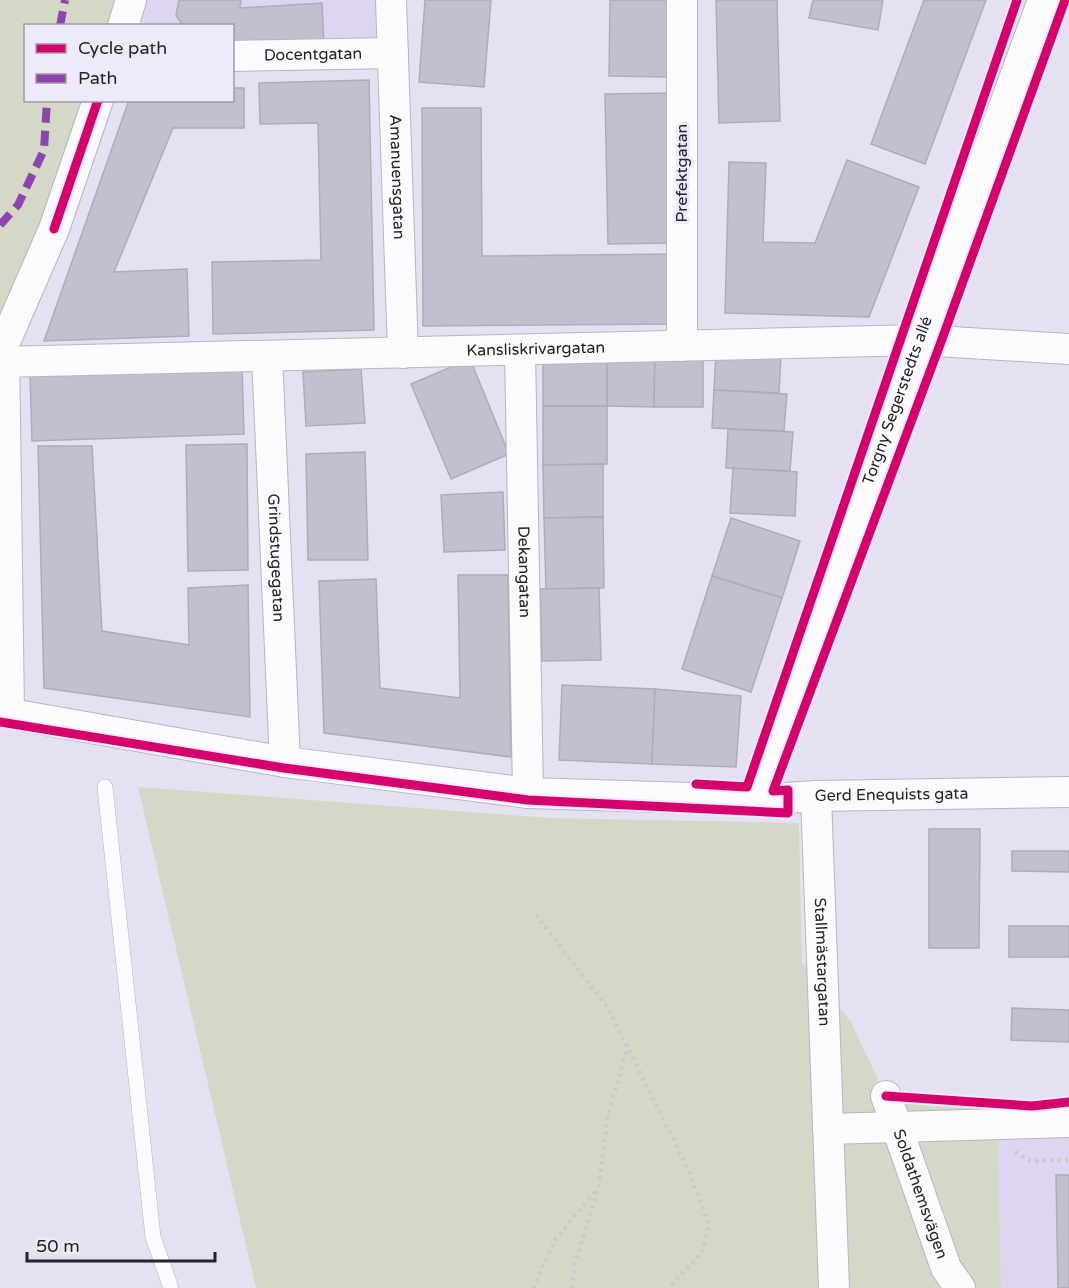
<svg xmlns="http://www.w3.org/2000/svg" width="1069" height="1288" font-family="'Varela Round',sans-serif">
<style>
.built{fill:#ddd5f2}
.green{fill:#d4d9c7}
.building{fill:#c3bfcc;stroke:#b0abb8;stroke-width:1.5}
.lines{fill:none;stroke-linecap:round;stroke-linejoin:round}
.service-casing{stroke:#b8b4c1;stroke-width:16}
.minor-casing{stroke:#b8b4c1;stroke-width:32}
.path{stroke:#cbc9ce;stroke-width:4;stroke-dasharray:3 4.5;stroke-linecap:butt}
.service{stroke:#fbfafd;stroke-width:15}
.minor{stroke:#fbfafd;stroke-width:30}
.quiet{stroke:#8e44ad;stroke-width:8;stroke-dasharray:15 8;stroke-linecap:butt}
.cycleway-casing{stroke:#eeeafc;stroke-width:13}
.cycleway{stroke:#d6006c;stroke-width:9}
.labels{text-anchor:middle;dominant-baseline:central;stroke-width:6;stroke-linejoin:round;paint-order:stroke}
.street-label{font-size:16px;fill:#25222d;stroke:#eeeafc}
</style>
<rect width="100%" height="100%" fill="#e6e1f2"/>
<g class="built">
<polygon points="142,0 383,0 372,70 233,71 232,26 135,26"/>
<polygon points="1069,1102 1069,1288 1001,1288 997,1104 1032,1106"/>
</g>
<g class="green">
<polygon points="0,0 124,0 116,25 26,26 26,100 92,101 0,344"/>
<polygon points="138,787 551,818 799,823 802,963 850,1020 886,1096 997,1104 1001,1288 256,1288"/>
</g>
<g class="building">
<polygon points="179,0 241,0 240,8 322,3 324,48 232,50 232,26 183,26 176,15"/>
<polygon points="425,0 491,0 484,87 419,82"/>
<polygon points="610,0 670,0 668,77 609,76"/>
<polygon points="716,0 777,0 780,121 719,123"/>
<polygon points="813,0 883,0 878,30 809,18"/>
<polygon points="924,0 986,0 925,164 871,144"/>
<polygon points="369,80 374,330 213,334 212,262 321,260 318,123 260,124 259,83"/>
<polygon points="232,88 244,88 244,128 173,128 114,272 187,269 189,336 44,341 129,100 232,100"/>
<polygon points="671,93 673,243 608,244 605,94"/>
<polygon points="422,108 481,108 482,256 674,254 674,324 423,326"/>
<polygon points="847,160 919,187 869,317 725,313 729,162 766,163 763,242 815,243"/>
<polygon points="716,352 781,355 779,393 714,390"/>
<rect x="543" y="356" width="64" height="50"/>
<polygon points="607,356 655,356 654,407 607,406"/>
<polygon points="655,356 703,357 703,407 654,407"/>
<polygon points="470,359 509,454 451,479 411,384"/>
<polygon points="242,366 244,434 32,441 30,373"/>
<polygon points="361,369 365,423 306,426 303,372"/>
<polygon points="714,390 787,394 784,431 712,428"/>
<polygon points="543,406 607,406 607,464 543,465"/>
<polygon points="728,429 793,432 790,471 726,468"/>
<polygon points="247,444 248,570 188,571 186,445"/>
<polygon points="38,446 92,446 102,631 189,645 188,588 248,585 250,717 44,688"/>
<polygon points="365,452 368,560 308,560 306,454"/>
<polygon points="603,464 603,517 544,518 543,465"/>
<polygon points="733,468 797,472 795,516 730,513"/>
<polygon points="503,492 505,550 444,552 441,495"/>
<polygon points="603,517 604,588 546,589 544,518"/>
<polygon points="731,518 800,541 782,598 712,576"/>
<polygon points="458,575 508,575 511,757 324,733 319,581 376,579 380,688 460,698"/>
<polygon points="712,576 782,598 751,692 682,669"/>
<polygon points="599,588 601,660 542,661 540,589"/>
<polygon points="562,685 655,689 652,764 559,760"/>
<polygon points="655,689 741,696 736,767 652,764"/>
<polygon points="929,829 980,829 979,948 929,948"/>
<polygon points="1012,851 1069,851 1069,872 1012,871"/>
<rect x="1009" y="926" width="60" height="31"/>
<polygon points="1012,1008 1069,1010 1069,1042 1011,1040"/>
<polygon points="1056,1175 1069,1175 1069,1288 1058,1288"/>
</g>
<g class="lines">
<g class="service-casing">
<polyline id="service" points="105,787 153,1237 171,1288"/>
</g>
<g class="minor-casing">
<g id="minor">
<path id="s1" d="M 391,0 L 403,353"/>
<polyline points="682,0 682,346"/>
<polyline points="123,26 131,0"/>
<path id="s2" d="M 232,56 L 393,53"/>
<path id="s3" d="M 520,350 L 528,793"/>
<path id="s4" d="M 267,356 L 285,762"/>
<path id="s5" d="M 0,362 L 919,340 L 1069,349"/>
<path id="s6" d="M 0,712 L 285,762 L 528,793 L 755,800 L 816,796 L 1069,792"/>
<polyline points="9,713 4,344 54,229 98,100"/>
<path id="s7" d="M 816,796 L 834,1288"/>
<path id="s8" d="M 755,800 L 919,340 L 1043,0"/>
<path id="s9" d="M 886,1096 L 946,1268 L 960,1288"/>
<polyline points="828,1129 1069,1122"/>
</g>
</g>
<g class="path">
<polyline points="536,915 608,1008 688,1169 709,1224 702,1253 673,1283 672,1288"/>
<polyline points="1015,1152 1031,1161 1069,1160"/>
<polyline points="533,1288 556,1238 596,1191"/>
<polyline points="572,1288 574,1267 598,1189 608,1116 627,1047"/>
</g>
<use href="#service" class="service"/>
<use href="#minor" class="minor"/>
<g class="quiet">
<polyline points="60,26 65,0"/>
<polyline points="0,225 18,205 44,150 47,100"/>
</g>
<g class="cycleway-casing">
<g id="cycleway">
<polyline points="54,229 98,100"/>
<polyline points="0,722 284,768 528,800 788,813 788,790 773,791 941,342 1065,0"/>
<polyline points="696,784 747,787 1017,0"/>
<polyline points="886,1096 1032,1106 1069,1102"/>
</g>
</g>
<use href="#cycleway" class="cycleway"/>
</g>
<g class="labels">
<g class="street-label">
<text stroke="none"><textPath href="#s2" startOffset="81">Docentgatan</textPath></text>
<text transform="translate(682 173) rotate(-90)">Prefektgatan</text>
<text stroke="none"><textPath href="#s1" startOffset="177">Amanuensgatan</textPath></text>
<text stroke="none"><textPath href="#s5" startOffset="536">Kansliskrivargatan</textPath></text>
<text stroke="none"><textPath href="#s8" startOffset="424">Torgny Segerstedts allé</textPath></text>
<text stroke="none"><textPath href="#s4" startOffset="202">Grindstugegatan</textPath></text>
<text stroke="none"><textPath href="#s3" startOffset="222">Dekangatan</textPath></text>
<text stroke="none"><textPath href="#s6" startOffset="898">Gerd Enequists gata</textPath></text>
<text stroke="none"><textPath href="#s7" startOffset="166">Stallmästargatan</textPath></text>
<text stroke="none"><textPath href="#s9" startOffset="104">Soldathemsvägen</textPath></text>
</g>
</g>
<rect x="24" y="24" width="210" height="78" fill="#eeeafc" stroke="#9e9aa9" stroke-width="1.5"/>
<rect x="36" y="44" width="30" height="9" fill="#d6006c" stroke="#9e9aa9" stroke-width="1.5"/>
<text x="78" y="54" font-size="18" fill="#25222d">Cycle path</text>
<rect x="36" y="74" width="30" height="9" fill="#8e44ad" stroke="#9e9aa9" stroke-width="1.5"/>
<text x="78" y="84" font-size="18" fill="#25222d">Path</text>
<path d="M27 1252v9h188v-9" fill="none" stroke="#25222d" stroke-width="3"/>
<text x="36" y="1252" font-size="18" fill="#25222d" stroke="#eeeafc" stroke-width="4.5" paint-order="stroke">50 m</text>
</svg>
